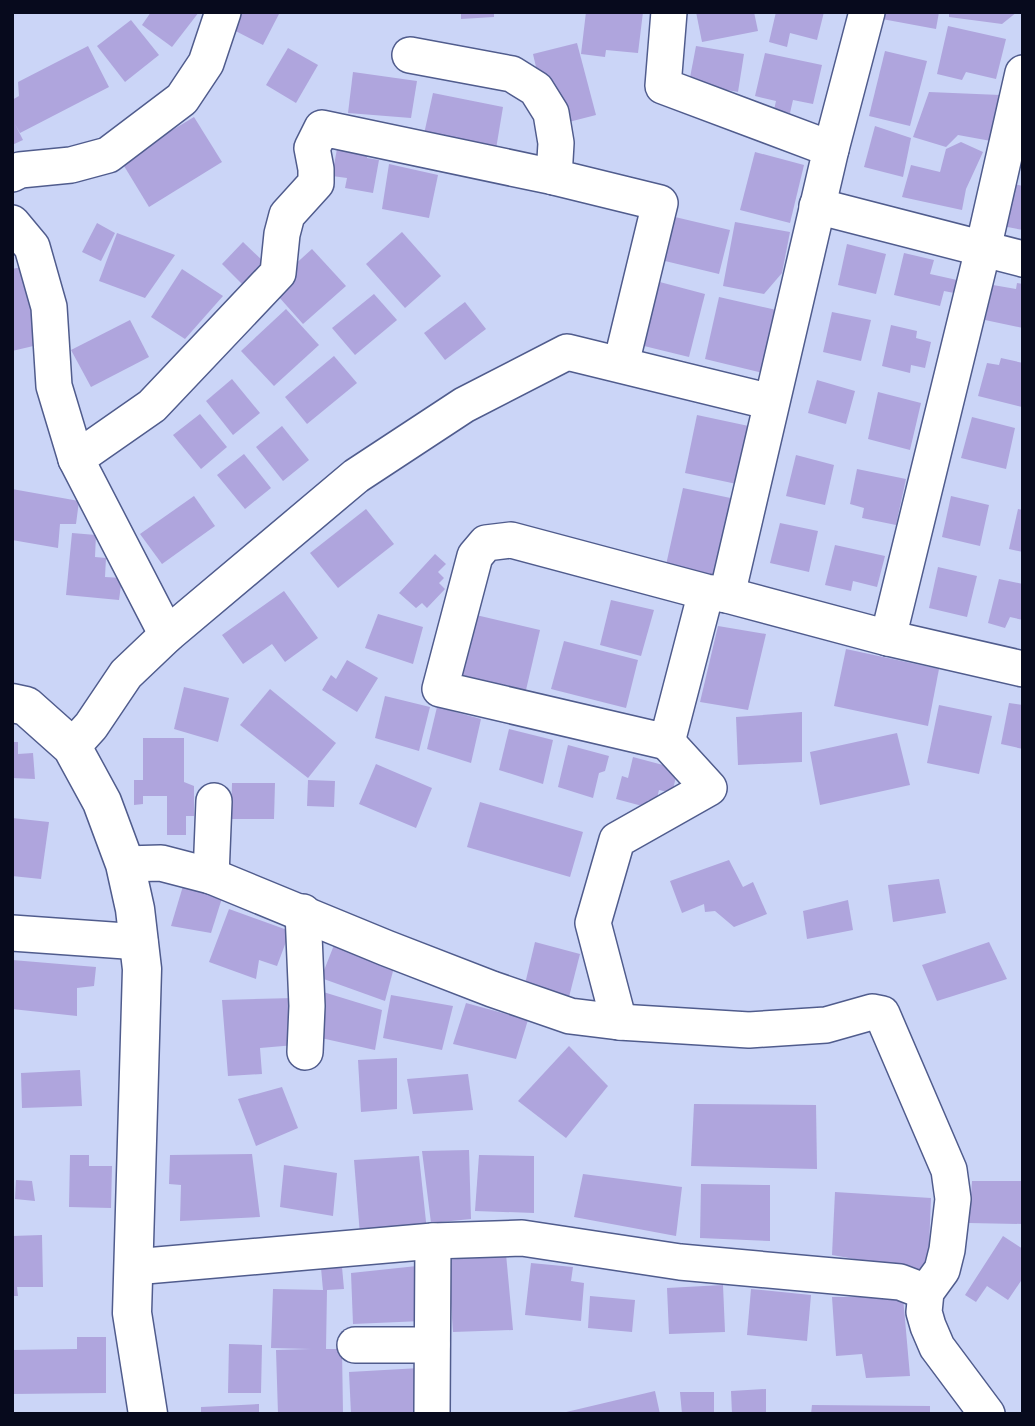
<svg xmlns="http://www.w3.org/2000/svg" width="1035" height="1426" font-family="Cabin,sans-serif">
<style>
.building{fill:#afa5dd}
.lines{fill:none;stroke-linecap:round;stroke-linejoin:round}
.street-casing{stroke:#505c8d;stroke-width:38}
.secondary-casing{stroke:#505c8d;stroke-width:41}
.street{stroke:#fff;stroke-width:35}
.secondary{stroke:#fff;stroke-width:38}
</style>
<rect width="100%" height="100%" fill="#cbd5f7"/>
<g class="building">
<polygon points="151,12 199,12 172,47 142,25"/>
<polygon points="231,12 280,12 263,45 224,25"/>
<polygon points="461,12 494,12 494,17 461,19"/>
<polygon points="586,12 643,12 638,53 606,50 605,57 581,54"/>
<polygon points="696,12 754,12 758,31 702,42"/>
<polygon points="776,12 824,12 817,40 790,33 787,47 769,42"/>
<polygon points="884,12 939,12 936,29 882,19"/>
<polygon points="949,12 1017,12 1002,24 949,17"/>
<polygon points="131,20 159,55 125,82 97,46"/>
<polygon points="948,26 1006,39 996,79 966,72 962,80 937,74"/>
<polygon points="577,43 596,115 561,124 542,93 533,54"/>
<polygon points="88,46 109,87 20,133 15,124 23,140 12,145 12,100 19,96 18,82"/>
<polygon points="696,46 744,54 738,92 689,83"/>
<polygon points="288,48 318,65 296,103 266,85"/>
<polygon points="885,51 927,61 910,126 869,116"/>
<polygon points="765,53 822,65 813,104 793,100 790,113 774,110 776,101 755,96"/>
<polygon points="353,72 417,81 411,118 348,113"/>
<polygon points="929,92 1000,95 991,141 958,135 946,147 913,137"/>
<polygon points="433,93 503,107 496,149 424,134"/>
<polygon points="194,117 222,162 149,207 121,161"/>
<polygon points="875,126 911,138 903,177 864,167"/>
<polygon points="339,138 370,144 367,158 379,160 373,193 345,188 347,178 332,176"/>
<polygon points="961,142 983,152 966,189 962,210 902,197 911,165 940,172 946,149"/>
<polygon points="755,152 804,165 790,223 740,210"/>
<polygon points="389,164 438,175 429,218 382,209"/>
<polygon points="1010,183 1023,186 1023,230 1002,226"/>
<polygon points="675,217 730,230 719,274 665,261"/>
<polygon points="735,222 790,232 782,273 764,294 723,286"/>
<polygon points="97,223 115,233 101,261 82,252"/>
<polygon points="402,232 441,276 405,308 366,264"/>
<polygon points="117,233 175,255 145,298 99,281"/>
<polygon points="243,242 265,263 244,286 222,264"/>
<polygon points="847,244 886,254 876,294 838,285"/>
<polygon points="312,249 346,286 303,324 270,287"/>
<polygon points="904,253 934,260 930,274 957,280 954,293 944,291 940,306 894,295"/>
<polygon points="26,266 42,344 12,351 12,269"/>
<polygon points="182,269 223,296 185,339 151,317"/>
<polygon points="656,281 705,294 689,357 640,345"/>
<polygon points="1017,283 1023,284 1023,328 985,320 993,285 1016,289"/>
<polygon points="374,294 397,320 355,355 332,328"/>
<polygon points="719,297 781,311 767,374 705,359"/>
<polygon points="465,302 486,329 445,360 424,333"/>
<polygon points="286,309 319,345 274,386 241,351"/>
<polygon points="832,312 871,320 861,361 823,352"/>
<polygon points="130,320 149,357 91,387 71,350"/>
<polygon points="891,325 917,331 916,338 931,342 925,368 911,365 910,373 882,366"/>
<polygon points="334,356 357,383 307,424 285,397"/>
<polygon points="1001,358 1023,363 1022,407 978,396 987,363 999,365"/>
<polygon points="232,379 260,413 233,435 206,401"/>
<polygon points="817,380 855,391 846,424 808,413"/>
<polygon points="878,392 921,403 910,450 868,439"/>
<polygon points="200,414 227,447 201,469 173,435"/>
<polygon points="697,415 758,428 746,486 685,473"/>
<polygon points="972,417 1015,428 1006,469 961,458"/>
<polygon points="282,426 309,460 283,481 256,447"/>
<polygon points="244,454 271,488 245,509 217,475"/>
<polygon points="796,455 834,465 825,505 786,496"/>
<polygon points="857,469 906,479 896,525 862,518 864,508 850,504"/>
<polygon points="683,488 740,500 721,580 666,565"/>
<polygon points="12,489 79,501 76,524 60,524 58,548 12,540"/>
<polygon points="194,496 215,526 162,564 140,534"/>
<polygon points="951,496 989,505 980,546 942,537"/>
<polygon points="366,509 394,544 338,588 310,553"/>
<polygon points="1018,509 1023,510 1023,552 1009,549"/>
<polygon points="780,523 818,531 809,572 770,563"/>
<polygon points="72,533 96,535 95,557 106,558 105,577 122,578 119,600 66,595"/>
<polygon points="835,545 885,556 877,587 853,581 851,591 825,585"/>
<polygon points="435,554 446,564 438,572 444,578 439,583 445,589 427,608 422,603 416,608 399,593"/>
<polygon points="938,567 977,576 967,617 929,608"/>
<polygon points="999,579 1023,584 1023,620 1010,617 1005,628 988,623"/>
<polygon points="284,591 318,638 285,662 272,644 243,664 222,635"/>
<polygon points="611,600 654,610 641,656 600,645"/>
<polygon points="378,614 423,627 413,664 365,648"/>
<polygon points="476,615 540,630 526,690 462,675"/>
<polygon points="718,626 766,634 748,710 700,702"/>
<polygon points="564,641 638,660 626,708 551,689"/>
<polygon points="846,649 939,669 928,726 834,706"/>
<polygon points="347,660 378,678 357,712 322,690 331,675 336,679"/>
<polygon points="184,687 229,698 218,742 174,729"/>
<polygon points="270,689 336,743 308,778 240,725"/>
<polygon points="385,696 430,707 419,751 375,738"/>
<polygon points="1009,703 1023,705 1023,749 1001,744"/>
<polygon points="939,705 992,716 979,774 927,763"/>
<polygon points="437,707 481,719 471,763 427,749"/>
<polygon points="802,712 802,762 738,765 736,717"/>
<polygon points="509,729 553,740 543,784 499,770"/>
<polygon points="897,733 910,785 820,805 810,752"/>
<polygon points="143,738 184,738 184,782 194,786 194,816 186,816 186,835 167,835 167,796 143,796 143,804 134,805 134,780 143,780"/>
<polygon points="12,742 18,742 18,754 33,753 35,779 12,778"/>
<polygon points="568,745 609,756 605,771 599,773 593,798 558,787"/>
<polygon points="633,757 678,769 672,793 659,790 656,802 648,800 646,807 616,799 622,776 628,778"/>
<polygon points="376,764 432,788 416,828 359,804"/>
<polygon points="308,780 335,781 334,807 307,806"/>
<polygon points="232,783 275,783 274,819 231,819"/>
<polygon points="480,802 583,832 570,877 467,847"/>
<polygon points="12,818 49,822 41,879 12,876"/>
<polygon points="729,860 743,887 753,882 767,914 734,927 715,911 705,912 704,904 682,913 670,881"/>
<polygon points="939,879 946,913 893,922 888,885"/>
<polygon points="183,886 223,895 211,933 171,926"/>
<polygon points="848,900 853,930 807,939 803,911"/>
<polygon points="229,909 290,931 277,966 259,960 256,979 209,962"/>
<polygon points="338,935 396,960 385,1001 321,978"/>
<polygon points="535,942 580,954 569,997 525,984"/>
<polygon points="989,942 1007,979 937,1001 922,965"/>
<polygon points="12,960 96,967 94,986 77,988 77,1016 12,1009"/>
<polygon points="320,991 382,1010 375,1050 312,1036"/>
<polygon points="391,995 453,1006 442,1050 383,1038"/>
<polygon points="294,998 295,1045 260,1048 262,1074 228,1076 222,1000"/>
<polygon points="466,1003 528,1020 516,1059 453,1044"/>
<polygon points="569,1046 608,1086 566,1138 518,1101"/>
<polygon points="397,1058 397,1109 361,1112 358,1060"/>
<polygon points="80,1070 82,1106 22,1108 21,1073"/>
<polygon points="468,1074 473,1110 413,1114 407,1079"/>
<polygon points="282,1087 298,1128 256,1146 238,1099"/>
<polygon points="694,1104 816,1105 817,1169 691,1166"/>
<polygon points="469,1150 471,1219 431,1223 422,1151"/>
<polygon points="252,1154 260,1217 180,1221 181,1185 169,1184 170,1155"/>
<polygon points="70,1155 89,1155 89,1166 112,1166 111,1208 69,1207"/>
<polygon points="479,1155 534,1156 534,1213 475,1211"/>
<polygon points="419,1156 427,1231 360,1235 354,1160"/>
<polygon points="284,1165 337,1173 333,1216 280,1207"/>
<polygon points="583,1174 682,1187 676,1236 574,1217"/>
<polygon points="16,1180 32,1181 35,1201 15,1199"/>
<polygon points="972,1181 1023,1181 1023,1224 969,1223"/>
<polygon points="701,1184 770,1185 770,1241 700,1238"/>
<polygon points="835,1192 931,1198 928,1272 832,1255"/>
<polygon points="42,1235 43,1287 17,1287 18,1296 12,1296 12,1236"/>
<polygon points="1003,1236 1023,1249 1023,1278 1008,1300 987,1286 976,1302 965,1295"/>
<polygon points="506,1254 513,1330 453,1332 448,1260"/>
<polygon points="531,1263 573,1267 571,1281 584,1283 581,1321 525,1315"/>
<polygon points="417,1266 422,1321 353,1324 351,1273"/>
<polygon points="342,1267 344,1289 327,1290 326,1349 342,1349 343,1414 278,1414 276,1350 311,1349 271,1348 273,1289 323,1290 321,1268"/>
<polygon points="723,1285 725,1332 669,1334 667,1288"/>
<polygon points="751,1289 811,1295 807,1341 747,1335"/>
<polygon points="590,1296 635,1300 632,1332 588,1328"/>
<polygon points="832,1297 903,1297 910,1376 866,1378 862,1354 836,1356"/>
<polygon points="77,1337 106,1337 106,1393 12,1394 12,1350 77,1349"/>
<polygon points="229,1344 262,1345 261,1393 228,1393"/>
<polygon points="420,1368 422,1414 351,1414 349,1372"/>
<polygon points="766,1389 766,1414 732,1414 731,1391"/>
<polygon points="655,1391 660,1414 562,1414 562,1413"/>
<polygon points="680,1392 714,1392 714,1414 682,1414"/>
<polygon points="259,1404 259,1414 201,1414 201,1407"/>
<polygon points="812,1405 930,1406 930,1414 811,1414"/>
</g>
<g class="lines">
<g class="street-casing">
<g id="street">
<polyline points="669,12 663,86 831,149 727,595 888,638 1023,669"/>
<polyline points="410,55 512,74 536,89 551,113 556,143 554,177 660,203 621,364"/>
<polyline points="831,149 867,12"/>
<polyline points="12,174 20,170 71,165 108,155 182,99 206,63 223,12"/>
<polyline points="817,206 1023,259"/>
<polyline points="12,223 32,247 49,307 54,386 76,459 167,635"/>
<polyline points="76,459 152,406 278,273 282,234 287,215 316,183 316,169 312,148 322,128 554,177"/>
<polyline points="706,592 667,742 440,689 475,556 486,543 511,540 706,592 727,595"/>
<polyline points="888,638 983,249 1023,73"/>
<polyline points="72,747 91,726 126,674 167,635 356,476 464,405 567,352 771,402"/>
<polyline points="125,864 161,863 211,876 386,948 492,989 570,1016 619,1022 749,1030 826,1025 872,1012 882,1014 949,1170 953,1199 947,1250 942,1270 926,1292 924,1312 928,1326 937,1347 987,1414"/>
<polyline points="211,876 214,801"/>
<polyline points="303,912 307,1006 305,1052"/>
<polyline points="12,933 140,942"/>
<polyline points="619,1022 593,923 617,840 709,788 667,742"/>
<polyline points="134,1267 433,1241 522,1238 680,1262 900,1282 926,1292"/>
<polyline points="355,1345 432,1345"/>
<polyline points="432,1414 433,1241"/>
</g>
</g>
<g class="secondary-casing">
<polyline id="secondary" points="12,703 26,706 72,747 102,802 125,864 135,909 142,969 132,1313 148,1414"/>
</g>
<use href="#street" class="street"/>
<use href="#secondary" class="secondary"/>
</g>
<rect width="1035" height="1426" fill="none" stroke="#070a1d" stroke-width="28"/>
</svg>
